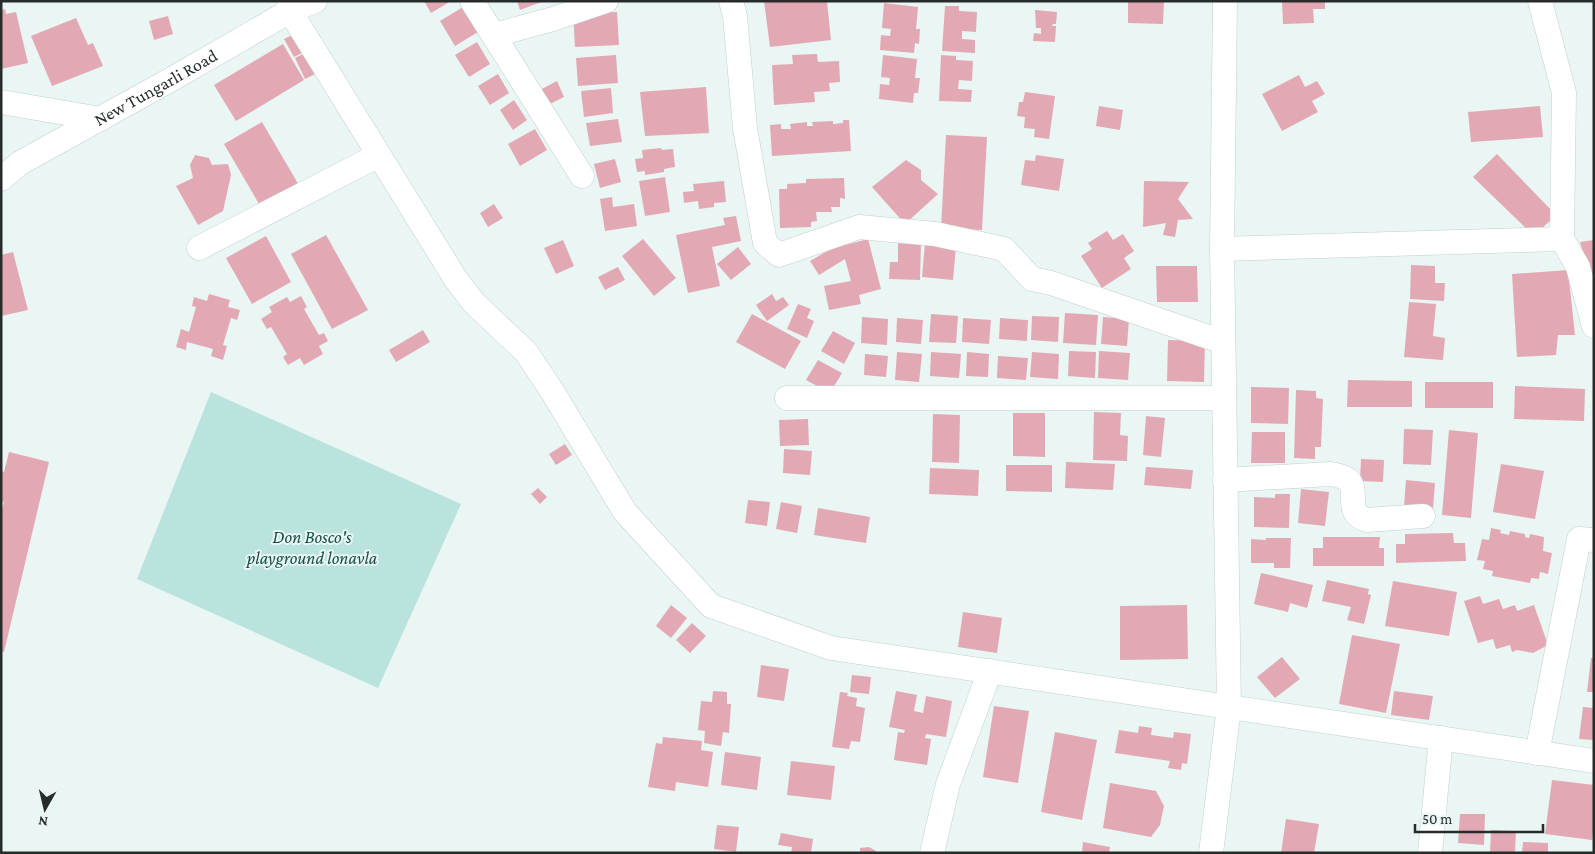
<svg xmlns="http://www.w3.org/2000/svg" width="1595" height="854" font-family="'Crimson Pro',serif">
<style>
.green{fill:#bae3dd}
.building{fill:#e2a9b4}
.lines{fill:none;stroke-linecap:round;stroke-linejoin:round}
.minor-casing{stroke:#c2cfcd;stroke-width:25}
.minor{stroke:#fff;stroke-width:24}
.labels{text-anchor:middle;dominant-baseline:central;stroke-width:4;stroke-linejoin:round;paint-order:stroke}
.street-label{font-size:18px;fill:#272c2b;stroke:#e9f6f4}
.park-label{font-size:18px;font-style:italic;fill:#134d47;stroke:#e9f6f4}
</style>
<rect width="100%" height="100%" fill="#e9f6f4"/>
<polygon class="green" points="211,392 461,504 378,688 137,579"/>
<g class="building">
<polygon points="424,1 451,1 431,13"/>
<polygon points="517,1 544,1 520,10"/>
<polygon points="764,1 827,1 831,40 770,47"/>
<polygon points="1128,1 1164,1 1163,24 1128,23"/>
<polygon points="1282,1 1325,1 1325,9 1313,9 1314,23 1283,24"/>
<polygon points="884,3 918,7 916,29 920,29 919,44 915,43 914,53 880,50 881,35 890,36 891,29 882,28"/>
<polygon points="945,6 959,6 959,11 977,12 976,32 962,31 962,39 975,40 975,53 942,51"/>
<polygon points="463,7 478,32 455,46 440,21"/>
<polygon points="5,9 6,14 16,12 28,63 1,69 1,10"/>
<polygon points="1035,10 1057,12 1056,24 1053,24 1052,26 1056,26 1055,42 1033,41 1034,33 1041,34 1041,28 1036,28"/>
<polygon points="617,12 619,45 575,47 573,14"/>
<polygon points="168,16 173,34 154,40 149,21"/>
<polygon points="76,18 88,45 93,43 103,66 52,86 31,36"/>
<polygon points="296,33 306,51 294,57 284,39"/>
<polygon points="477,42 490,64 469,77 455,55"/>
<polygon points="283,44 304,80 236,121 214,85"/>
<polygon points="307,52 317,73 305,79 295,58"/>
<polygon points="817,54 818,62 839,61 840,82 829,83 830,91 814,92 815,102 774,105 772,65 793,64 792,55"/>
<polygon points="616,55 618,83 578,86 576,58"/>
<polygon points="883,55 917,59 915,78 920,78 918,93 914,93 913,103 879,99 880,84 889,85 890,78 881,77"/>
<polygon points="941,55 956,56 956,60 973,61 972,81 959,80 958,89 972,90 971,102 939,101"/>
<polygon points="498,74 509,93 490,105 478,86"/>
<polygon points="1299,75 1305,87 1317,81 1325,94 1312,101 1318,112 1282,131 1262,94"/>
<polygon points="557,81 564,97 548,105 540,90"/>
<polygon points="706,87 709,133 645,136 640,92"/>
<polygon points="611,88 613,113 584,117 581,91"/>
<polygon points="1025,92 1055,96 1049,139 1034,137 1035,129 1024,128 1025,117 1017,116 1019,102 1023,102"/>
<polygon points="514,100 527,120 513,130 500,110"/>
<polygon points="1099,106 1123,110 1120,130 1096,126"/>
<polygon points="1540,106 1543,137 1471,142 1468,112"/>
<polygon points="618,119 622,142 590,146 586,123"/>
<polygon points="843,120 849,120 851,151 772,156 770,125 781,124 781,129 791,129 790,124 807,122 807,126 813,126 812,122 833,121 833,124 843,123"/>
<polygon points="262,122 300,187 262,209 224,144"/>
<polygon points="535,129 547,150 520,166 508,144"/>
<polygon points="946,135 987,137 982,230 941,228"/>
<polygon points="661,148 662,150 673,149 675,167 664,169 664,172 645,175 645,171 637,172 635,159 643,158 642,150"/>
<polygon points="1497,154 1556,215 1534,236 1473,177"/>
<polygon points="195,155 209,158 212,165 228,164 231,175 223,211 198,225 176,186 193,178 190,165"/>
<polygon points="1036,155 1064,159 1059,191 1021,185 1025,160 1035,161"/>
<polygon points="615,159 621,182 600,188 594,164"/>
<polygon points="906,160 921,170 921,180 938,194 905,224 872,187"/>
<polygon points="665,177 670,212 645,216 639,181"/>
<polygon points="844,178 845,199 840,198 840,207 831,207 832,212 816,212 817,221 811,222 811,227 780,228 779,189 787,189 787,184 806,183 806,179"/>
<polygon points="724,181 726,202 714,203 714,207 699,209 698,201 684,203 683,192 694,191 693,184"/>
<polygon points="1144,181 1189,182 1178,199 1193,219 1178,220 1175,237 1163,235 1166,223 1143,227"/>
<polygon points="612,197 613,207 634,204 637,226 605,231 600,199"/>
<polygon points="494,204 503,218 488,227 480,213"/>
<polygon points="736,216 741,241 712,247 720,286 688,293 676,235 725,225 723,218"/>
<polygon points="1107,231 1113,240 1123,234 1134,251 1124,258 1131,269 1102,288 1081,256 1092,249 1088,243"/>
<polygon points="326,235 368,310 332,329 291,254"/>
<polygon points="266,236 291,282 252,304 226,258"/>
<polygon points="643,239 676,278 654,296 622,256"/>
<polygon points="868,239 881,289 859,295 861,304 829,310 824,286 851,281 845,259 819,275 810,261 843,242 845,245"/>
<polygon points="563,240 574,266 556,274 544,248"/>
<polygon points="1594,240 1594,286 1593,286 1580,242"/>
<polygon points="898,243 921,244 920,280 889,279 890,262 898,262"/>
<polygon points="925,243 956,246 953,280 922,277"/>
<polygon points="738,247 751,264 731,280 717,264"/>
<polygon points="13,252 28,310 1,316 1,255"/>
<polygon points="1411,265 1435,266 1435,283 1445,283 1444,301 1410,299"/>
<polygon points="1156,266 1197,266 1198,302 1157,302"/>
<polygon points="618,267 625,280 605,290 598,277"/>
<polygon points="1568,270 1575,335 1558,335 1556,355 1517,357 1512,274"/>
<polygon points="209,294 230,300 228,307 240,310 237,320 231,318 223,345 227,346 223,360 211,356 213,349 187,342 186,350 176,347 181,329 189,332 196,307 192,306 194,297 207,301"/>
<polygon points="772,294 776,301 783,297 789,305 767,321 756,305"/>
<polygon points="301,296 307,307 304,309 319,335 324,333 328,341 319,346 323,354 304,365 300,358 288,365 283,357 287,354 271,327 267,329 261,319 272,312 269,307 287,297 290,302"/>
<polygon points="1409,302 1436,304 1433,336 1445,338 1443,360 1404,357"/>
<polygon points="798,304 811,309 807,318 814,321 807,338 787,329"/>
<polygon points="1065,313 1098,315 1096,345 1063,343"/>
<polygon points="752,314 801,341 785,369 736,342"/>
<polygon points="931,314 958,316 956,343 929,342"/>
<polygon points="1032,316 1059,317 1058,342 1031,340"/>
<polygon points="862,317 888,319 887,345 861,343"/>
<polygon points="1103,317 1129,319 1127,346 1101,344"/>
<polygon points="897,318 923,320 921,344 896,342"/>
<polygon points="963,318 991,320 989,344 962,342"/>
<polygon points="1000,318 1028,320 1027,341 999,339"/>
<polygon points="423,330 430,342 396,362 389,350"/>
<polygon points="833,331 855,343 844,364 821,351"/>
<polygon points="1168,340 1205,341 1204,382 1167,381"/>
<polygon points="1069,351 1096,352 1095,378 1068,376"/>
<polygon points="1099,351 1130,353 1128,380 1098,378"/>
<polygon points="897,352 922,354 919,382 895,380"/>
<polygon points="931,352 961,354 959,378 930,376"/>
<polygon points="967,352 989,354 988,377 966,376"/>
<polygon points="1032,352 1059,354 1058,379 1030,377"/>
<polygon points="865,354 888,356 886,377 864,375"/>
<polygon points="998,356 1028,358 1026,380 997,378"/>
<polygon points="818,360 842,373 830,393 806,380"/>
<polygon points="1348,380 1412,381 1412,407 1347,407"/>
<rect x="1425" y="382" width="68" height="26"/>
<polygon points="1515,386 1585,389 1584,421 1514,419"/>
<polygon points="1251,387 1289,388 1288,424 1251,423"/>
<polygon points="1296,390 1316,391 1316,398 1323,399 1321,447 1315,447 1315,459 1294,458"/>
<polygon points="1094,412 1121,413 1120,435 1128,436 1127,461 1093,460"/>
<polygon points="1013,413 1045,413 1045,457 1013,456"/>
<polygon points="933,414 960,415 959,463 932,462"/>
<polygon points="1146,416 1165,418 1161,457 1143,455"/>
<polygon points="808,419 809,445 780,446 779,420"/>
<polygon points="1404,429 1433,430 1431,465 1403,464"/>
<polygon points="1449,430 1478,433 1471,518 1442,515"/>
<polygon points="1252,432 1285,432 1285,463 1251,463"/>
<polygon points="565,444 572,455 556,465 549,454"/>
<polygon points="784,449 812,451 810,475 783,473"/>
<polygon points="9,452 49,462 4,652 1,651 1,513 4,502 1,501 1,471 4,472"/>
<polygon points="1361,459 1384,460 1383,482 1360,481"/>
<polygon points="1066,462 1115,464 1113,490 1065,488"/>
<polygon points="1501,464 1544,471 1535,519 1493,512"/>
<polygon points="1006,465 1052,465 1052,492 1006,491"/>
<polygon points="1146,467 1193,470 1191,489 1144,485"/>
<polygon points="930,468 979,470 978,496 929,494"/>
<polygon points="1406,480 1435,483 1433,509 1404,506"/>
<polygon points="538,488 547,497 540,504 531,494"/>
<polygon points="1301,489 1329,492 1325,526 1298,523"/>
<polygon points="1275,494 1290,494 1289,528 1254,527 1254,497 1275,498"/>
<polygon points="748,500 770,502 767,526 745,523"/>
<polygon points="781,502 802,506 797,533 776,529"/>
<polygon points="818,508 870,517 866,543 814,535"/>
<polygon points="1491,528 1501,530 1500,533 1509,535 1510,531 1525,534 1525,537 1529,538 1530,534 1544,537 1543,551 1552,553 1548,574 1540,572 1539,579 1531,578 1530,583 1492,576 1493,571 1483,569 1485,561 1477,560 1482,539 1489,540"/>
<polygon points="1453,533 1454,543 1465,543 1466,561 1396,563 1396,544 1405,544 1405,534"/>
<polygon points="1323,537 1380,537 1379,548 1384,548 1384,566 1313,566 1313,548 1323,548"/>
<polygon points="1266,538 1291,538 1290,568 1274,568 1274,563 1251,563 1251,539 1266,540"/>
<polygon points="1261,573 1313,585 1307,608 1290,603 1288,612 1254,604"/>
<polygon points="1327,580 1369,589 1368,594 1371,595 1364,624 1347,620 1351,607 1322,601"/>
<polygon points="1393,581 1457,592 1449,636 1385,626"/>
<polygon points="1480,596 1483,604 1499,599 1503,609 1515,605 1517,611 1534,605 1548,645 1533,653 1517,650 1512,652 1510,645 1496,649 1493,639 1478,643 1464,601"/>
<polygon points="671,605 687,618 671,638 656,626"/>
<polygon points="1187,605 1188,659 1120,660 1120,606"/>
<polygon points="963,612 1002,618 997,653 958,647"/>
<polygon points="692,623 706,636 690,653 676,640"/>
<polygon points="1352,635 1400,644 1386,713 1339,704"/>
<polygon points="1282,657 1300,679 1275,698 1257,677"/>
<polygon points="1591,658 1594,658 1594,692 1587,692"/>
<polygon points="761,665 789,669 784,701 757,697"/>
<polygon points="852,675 871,677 869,694 850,692"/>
<polygon points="713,691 727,692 727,704 731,704 729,733 723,732 721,746 704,743 705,731 698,730 701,701 712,702"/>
<polygon points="896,691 917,695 914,711 923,713 926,696 952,701 946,737 926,734 925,738 931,739 927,765 894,760 898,732 904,733 905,730 889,727"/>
<polygon points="1394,691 1433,696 1429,720 1391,715"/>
<polygon points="840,692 848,693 847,696 857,698 856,706 865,708 860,742 851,741 849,749 832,747"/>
<polygon points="994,706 1029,711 1018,783 983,777"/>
<polygon points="1583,707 1594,708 1594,740 1579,739"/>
<polygon points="1139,726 1152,728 1151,735 1173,738 1174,732 1191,734 1187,764 1182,763 1181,770 1168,768 1170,761 1115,753 1119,730 1138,733"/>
<polygon points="1055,732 1097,740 1082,820 1041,812"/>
<polygon points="663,737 702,741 701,750 713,752 708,787 676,782 675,791 648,787 656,743 662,744"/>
<polygon points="725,752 761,757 757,790 721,785"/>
<polygon points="791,761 835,766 831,800 787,795"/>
<polygon points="1552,780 1594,785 1594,824 1592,840 1545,834"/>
<polygon points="1110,783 1156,791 1164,806 1160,825 1151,837 1103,828"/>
<polygon points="1460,814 1485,814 1484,845 1458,843"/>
<polygon points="1286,819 1319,824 1314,853 1281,853"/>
<polygon points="717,825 739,827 736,852 714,849"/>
<polygon points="1491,830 1516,831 1515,853 1490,853"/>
<polygon points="781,833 813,839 811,853 791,853 792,847 778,845"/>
<polygon points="1083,842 1110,847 1109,853 1082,853"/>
<polygon points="1523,842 1548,843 1548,853 1522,853"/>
<polygon points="869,847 876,851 875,853 860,853 860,848"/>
</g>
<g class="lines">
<g class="minor-casing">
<g id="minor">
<polyline points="289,1 290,11 455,278 474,303 526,352 552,391 625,512 711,606 831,648 1594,761"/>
<polyline points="472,1 582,176"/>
<polyline points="731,1 735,16 745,128 765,243 779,255 859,227 935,234 1004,249 1032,279 1051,283 1223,342"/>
<polyline points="494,35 553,19 606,1"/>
<polyline points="1,102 101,119"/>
<path id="s1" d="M 1,179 L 20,163 L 172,79 L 290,11 L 315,1"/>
<polyline points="1562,239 1578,267 1594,326"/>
<polyline points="199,248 379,155"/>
<polyline points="1222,249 1562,239 1564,93 1540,1"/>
<polyline points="787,398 1224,398"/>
<path d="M 1225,480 L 1331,474 C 1336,475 1342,476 1347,479 C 1361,490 1342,512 1367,520 L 1423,516"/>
<polyline points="1537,753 1579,539 1594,540"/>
<polyline points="932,853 948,784 990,671"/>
<polyline points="1211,853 1229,707 1222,249 1225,1"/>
<polyline points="1430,853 1441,738"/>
</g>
</g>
<use href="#minor" class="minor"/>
</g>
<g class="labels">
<g class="street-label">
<text stroke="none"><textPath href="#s1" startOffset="180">New Tungarli Road</textPath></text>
</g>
<g class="park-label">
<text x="312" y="537">Don Bosco's<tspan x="312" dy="21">playground lonavla</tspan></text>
</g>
</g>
<rect width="1595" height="854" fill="none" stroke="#272c2b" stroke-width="5"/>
<g transform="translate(45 809) rotate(188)" stroke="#e9f6f4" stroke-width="4" paint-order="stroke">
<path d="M0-4L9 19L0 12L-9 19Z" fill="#272c2b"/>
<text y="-8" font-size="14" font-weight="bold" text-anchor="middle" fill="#272c2b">N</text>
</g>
<path d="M1415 824v8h128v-8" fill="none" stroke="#272c2b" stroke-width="2.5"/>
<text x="1422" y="824" font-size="15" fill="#272c2b" stroke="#e9f6f4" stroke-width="4" paint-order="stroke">50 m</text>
</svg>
